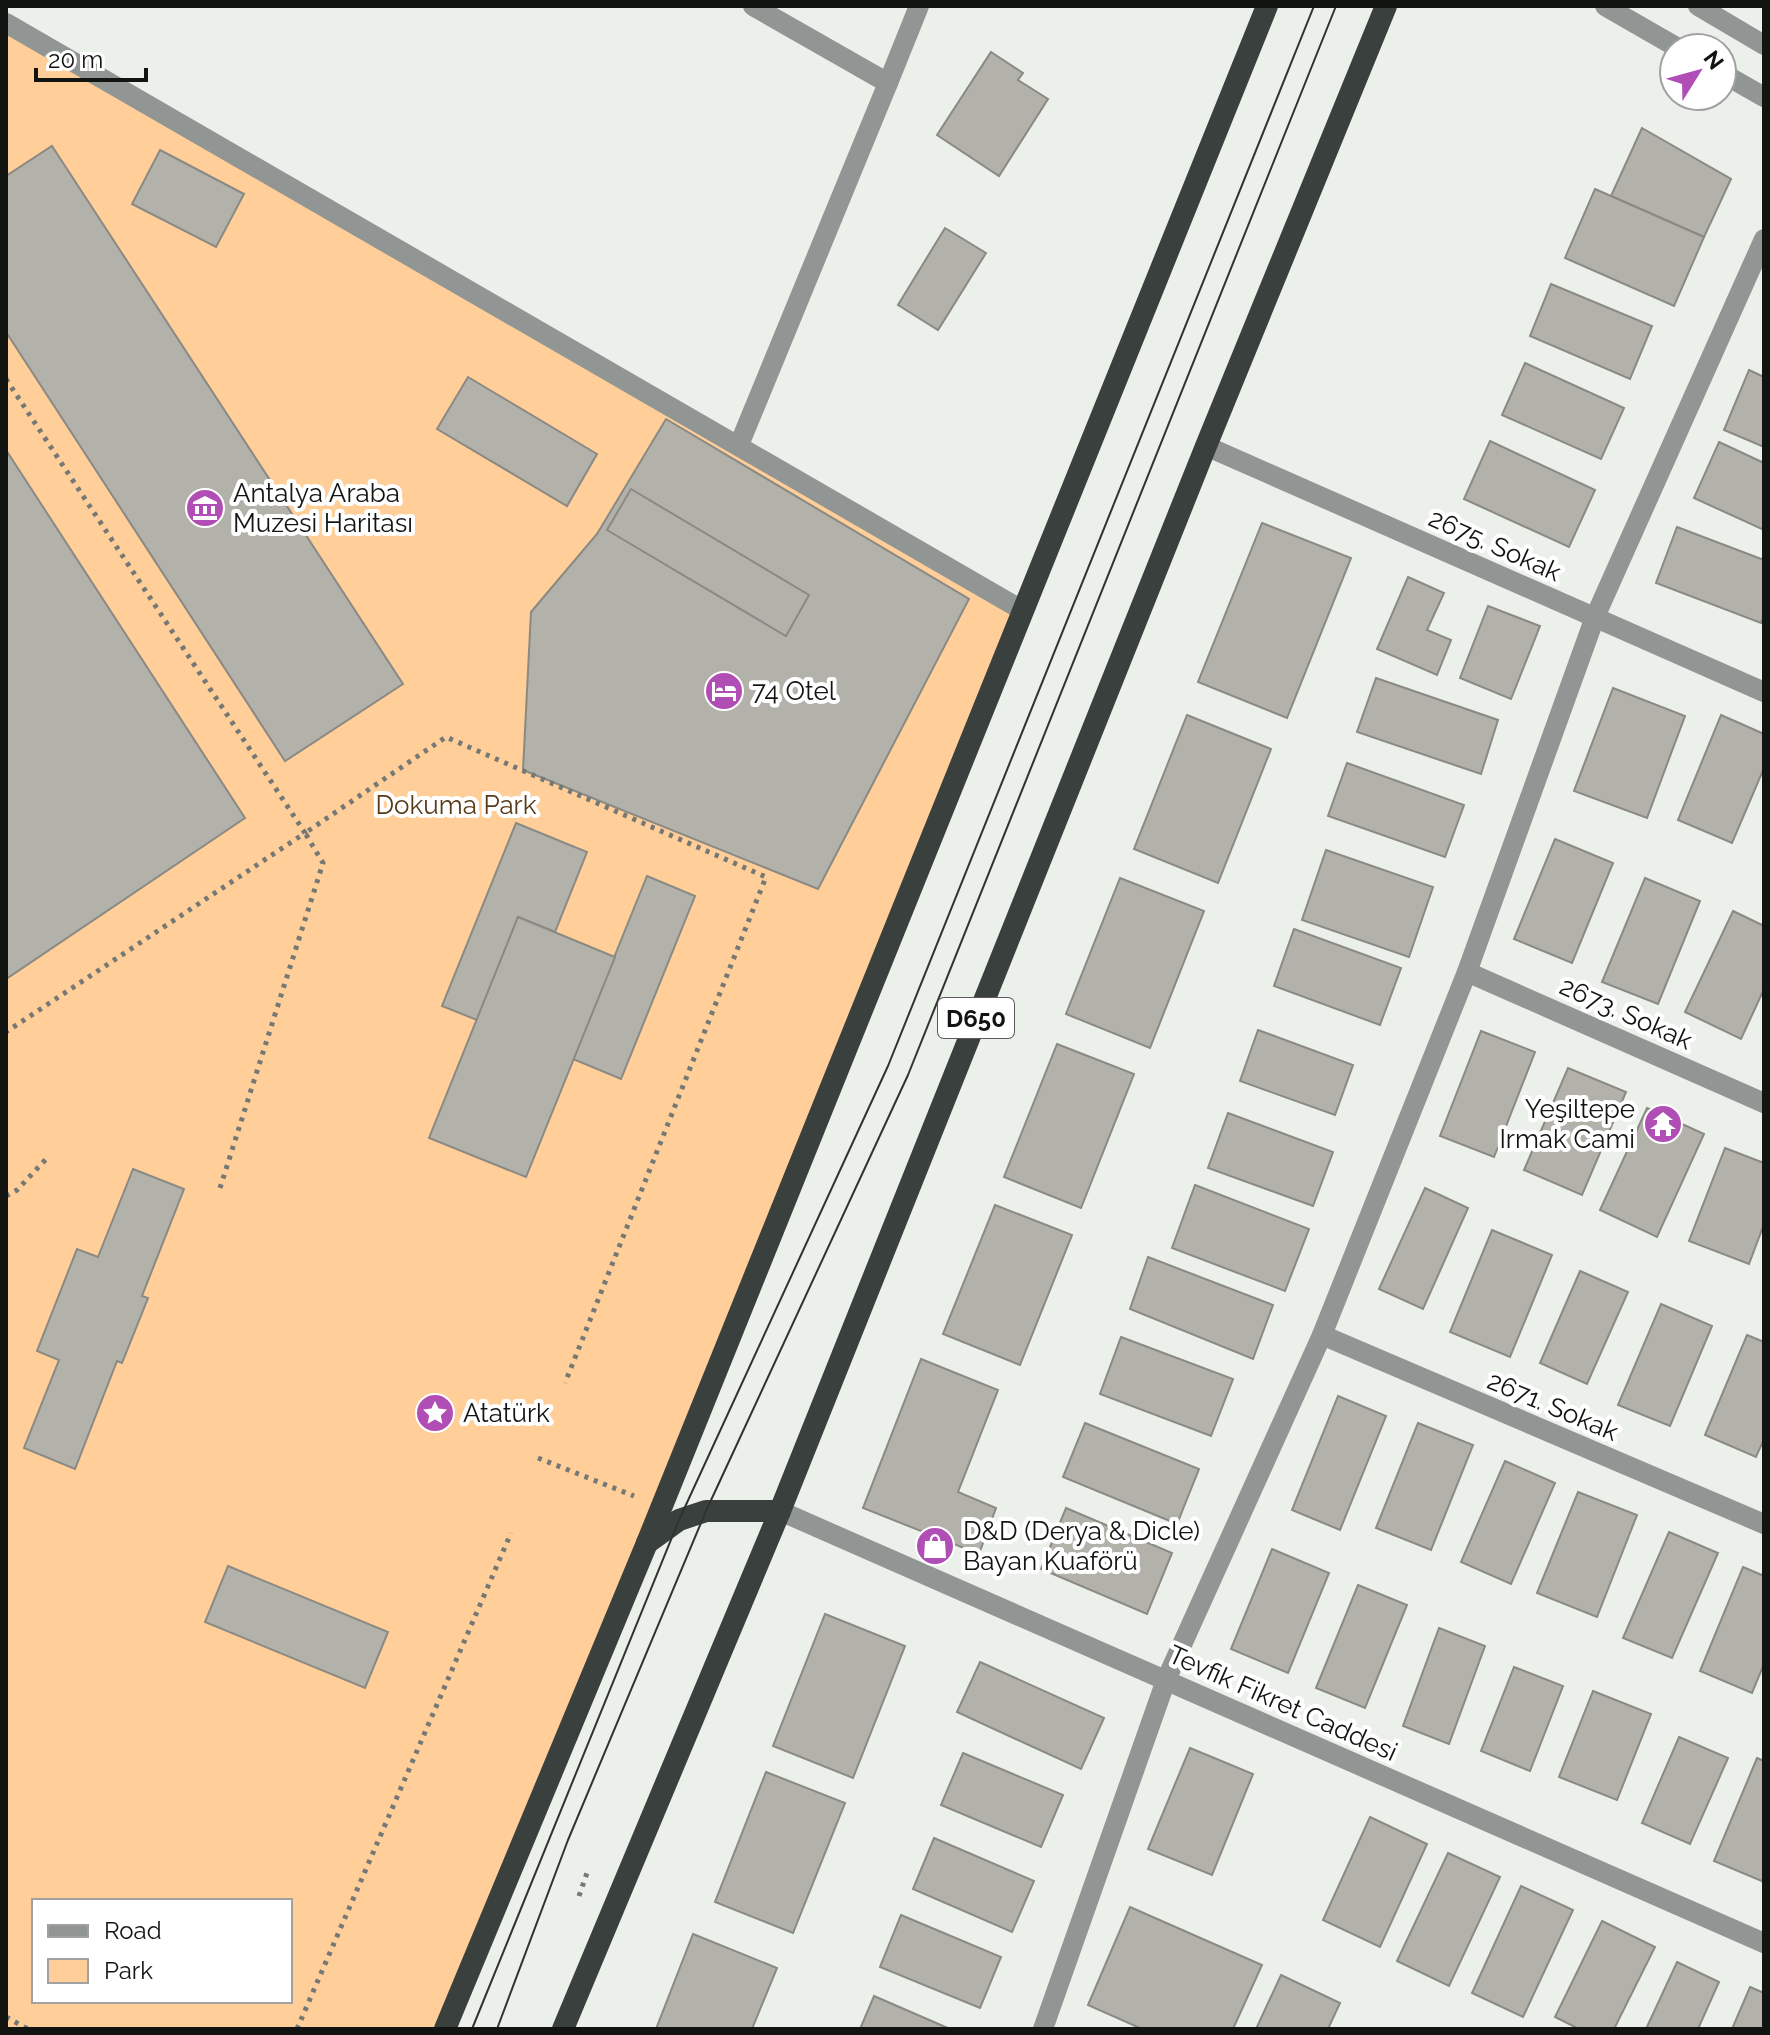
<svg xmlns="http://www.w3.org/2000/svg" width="1770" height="2035" font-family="Raleway,sans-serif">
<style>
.park{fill:#ffce99;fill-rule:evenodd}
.building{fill:#b2b2ab;stroke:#8a8983;stroke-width:2}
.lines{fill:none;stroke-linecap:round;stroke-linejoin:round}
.path{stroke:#757874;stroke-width:5;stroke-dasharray:4 6;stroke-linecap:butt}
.minor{stroke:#919593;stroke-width:20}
.tertiary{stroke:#919593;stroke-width:20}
.trunk{stroke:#3a403e;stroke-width:22}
.tram{stroke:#313330;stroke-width:2}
.labels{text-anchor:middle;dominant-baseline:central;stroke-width:8;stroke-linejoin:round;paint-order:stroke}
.shield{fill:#fff;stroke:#595a59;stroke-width:2}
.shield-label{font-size:24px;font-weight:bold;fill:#121412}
.poi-label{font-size:26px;fill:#121412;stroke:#fff;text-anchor:start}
.street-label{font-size:26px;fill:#121412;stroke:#fff}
.park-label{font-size:26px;fill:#573b19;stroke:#fff}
</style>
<rect width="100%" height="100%" fill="#ecf0ea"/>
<path class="park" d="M 6,24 L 1022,610 L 441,2029 L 6,2029 ZM 34,1901 L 290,1901 L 290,2001 L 34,2001 Z"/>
<g class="building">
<polygon points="991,52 1023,73 1018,80 1048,99 999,176 937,135"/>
<polygon points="1642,128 1731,179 1704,237 1611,196"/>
<polygon points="52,146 403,684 285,761 6,332 6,176"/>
<polygon points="160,150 244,194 216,247 132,204"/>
<polygon points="1595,189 1704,237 1674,306 1565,258"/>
<polygon points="945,228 986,253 938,330 898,305"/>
<polygon points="1551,284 1652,326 1630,379 1530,336"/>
<polygon points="1525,363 1624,408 1601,459 1502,415"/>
<polygon points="1749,370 1764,377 1764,447 1724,430"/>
<polygon points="468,377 597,454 567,506 437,429"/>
<polygon points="666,419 969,599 818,889 523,770 531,612 597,534"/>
<polygon points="1490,441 1595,490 1569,547 1464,499"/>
<polygon points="1719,442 1764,463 1764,530 1694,498"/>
<polygon points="6,450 245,818 6,979"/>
<polygon points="631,489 809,595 786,636 607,530"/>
<polygon points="1262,523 1351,558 1287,718 1198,682"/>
<polygon points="1677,527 1764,560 1764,615 1761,623 1656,583"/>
<polygon points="1408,577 1444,593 1427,630 1451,640 1437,675 1377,649"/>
<polygon points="1488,606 1540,626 1511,699 1460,678"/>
<polygon points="1376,678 1498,720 1481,774 1357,732"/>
<polygon points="1613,688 1685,716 1647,818 1574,791"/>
<polygon points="1187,715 1271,749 1218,883 1134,849"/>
<polygon points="1721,715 1764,734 1764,768 1732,843 1678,820"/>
<polygon points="1347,763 1464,805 1445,857 1328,816"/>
<polygon points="516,823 587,852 555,932 518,917 477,1020 442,1006"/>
<polygon points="1555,839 1613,863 1572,963 1514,939"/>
<polygon points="1326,850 1433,887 1409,957 1302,920"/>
<polygon points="647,876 695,896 621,1079 573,1059"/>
<polygon points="1120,878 1204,911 1150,1048 1066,1014"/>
<polygon points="1645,878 1700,901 1658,1004 1602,982"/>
<polygon points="1733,911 1764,926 1764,989 1741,1039 1685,1012"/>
<polygon points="518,917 615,957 526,1177 429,1138"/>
<polygon points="1294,929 1401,968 1380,1025 1274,986"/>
<polygon points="1258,1030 1353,1065 1335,1115 1240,1081"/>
<polygon points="1481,1031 1535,1052 1494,1157 1440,1136"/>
<polygon points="1057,1044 1134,1074 1081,1208 1004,1177"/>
<polygon points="1568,1068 1626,1092 1582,1195 1524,1170"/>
<polygon points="1647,1108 1704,1134 1657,1237 1600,1210"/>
<polygon points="1228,1113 1333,1152 1313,1206 1208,1168"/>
<polygon points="1725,1148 1764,1163 1764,1224 1749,1264 1689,1241"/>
<polygon points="133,1169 184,1189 142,1296 148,1298 122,1363 117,1361 75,1469 24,1448 59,1360 37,1351 77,1249 98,1257"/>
<polygon points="1195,1185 1309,1229 1285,1291 1172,1248"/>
<polygon points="1425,1188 1468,1208 1423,1309 1379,1289"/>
<polygon points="995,1205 1072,1235 1020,1365 943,1334"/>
<polygon points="1492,1230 1552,1255 1510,1357 1450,1332"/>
<polygon points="1148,1257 1273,1305 1253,1359 1130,1309"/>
<polygon points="1580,1271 1628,1292 1587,1384 1540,1363"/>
<polygon points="1661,1304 1712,1326 1670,1426 1618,1405"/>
<polygon points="1747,1335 1764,1342 1764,1439 1756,1457 1705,1435"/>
<polygon points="1121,1337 1233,1379 1211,1436 1100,1394"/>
<polygon points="921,1359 998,1390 958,1492 996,1508 979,1554 863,1508"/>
<polygon points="1338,1396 1386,1416 1340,1530 1292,1510"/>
<polygon points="1085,1423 1199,1469 1177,1524 1063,1477"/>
<polygon points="1418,1423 1473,1445 1431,1550 1376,1528"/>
<polygon points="1505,1461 1555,1483 1511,1584 1461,1562"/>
<polygon points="1578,1492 1637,1515 1597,1617 1537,1593"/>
<polygon points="1066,1508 1172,1553 1147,1614 1041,1569"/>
<polygon points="1669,1532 1718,1553 1672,1658 1623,1638"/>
<polygon points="1272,1549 1329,1573 1288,1673 1231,1649"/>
<polygon points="228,1566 388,1632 365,1688 205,1622"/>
<polygon points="1743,1567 1764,1576 1764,1664 1752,1693 1700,1671"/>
<polygon points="1358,1585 1407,1605 1365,1708 1316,1688"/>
<polygon points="825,1614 905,1646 853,1778 773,1746"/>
<polygon points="1439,1628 1485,1646 1449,1744 1403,1726"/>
<polygon points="980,1662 1104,1718 1081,1769 957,1712"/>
<polygon points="1514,1667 1563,1686 1530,1771 1481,1751"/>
<polygon points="1593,1691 1651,1714 1617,1800 1559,1777"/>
<polygon points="1679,1737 1728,1758 1690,1844 1642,1823"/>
<polygon points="1190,1748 1253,1774 1212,1875 1148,1849"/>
<polygon points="963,1753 1063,1795 1041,1847 941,1805"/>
<polygon points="1757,1758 1764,1761 1764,1882 1714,1861"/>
<polygon points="766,1772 845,1803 793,1933 715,1902"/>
<polygon points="1370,1817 1427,1844 1380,1947 1323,1920"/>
<polygon points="934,1838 1034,1881 1012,1932 913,1889"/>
<polygon points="1448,1853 1500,1877 1449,1986 1397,1961"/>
<polygon points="1521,1886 1573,1910 1523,2017 1472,1993"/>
<polygon points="1130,1907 1262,1965 1233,2029 1142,2029 1088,2005"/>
<polygon points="901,1915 1001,1957 980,2008 880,1967"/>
<polygon points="1602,1921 1655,1947 1614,2029 1579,2029 1555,2017"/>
<polygon points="693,1934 777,1968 752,2029 656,2029"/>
<polygon points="1677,1962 1719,1982 1698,2029 1646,2029"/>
<polygon points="1281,1975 1340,2003 1328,2029 1256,2029"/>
<polygon points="1750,1987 1764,1993 1764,2029 1732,2029"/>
<polygon points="874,1996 950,2029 860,2029"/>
</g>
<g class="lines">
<g class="path">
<polyline points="6,379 305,833 6,1032"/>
<polyline points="220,1188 323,863 305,833 446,737 766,877 565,1383"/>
<polyline points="6,1196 17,1190 49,1156"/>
<polyline points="538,1458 634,1496"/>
<polyline points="579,1896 588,1870"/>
<polyline points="6,2017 28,2029"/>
<polyline points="297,2029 511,1533"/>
</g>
<g class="minor">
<polyline points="753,6 888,83 919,6"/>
<polyline points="6,23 1022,610"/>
<polyline points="739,445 888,83"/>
<polyline points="1206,446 1764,692"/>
<polyline points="1467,972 1764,1103"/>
<polyline points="1322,1335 1764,1524"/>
<polyline points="1043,2029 1166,1680 1322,1335 1467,972 1595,617 1764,239"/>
</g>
<g class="tertiary">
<polyline points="1605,6 1678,48"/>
<polyline points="1698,6 1764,45"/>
<polyline points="1722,73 1764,97"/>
<polyline points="780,1511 1764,1943"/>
</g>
<g class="trunk">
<polyline points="647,1543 679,1520 706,1511 780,1511"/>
<polyline points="445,2029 647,1543 1267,6"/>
<polyline points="563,2029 780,1511 1206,446 1386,6"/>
</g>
<g class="tram">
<polyline points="472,2029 679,1520 888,1066 1314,6"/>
<polyline points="497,2029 568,1840 706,1511 908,1075 1336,6"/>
</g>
</g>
<defs>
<g id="museum-disc" transform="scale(2)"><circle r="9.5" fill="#b14eb5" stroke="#fff"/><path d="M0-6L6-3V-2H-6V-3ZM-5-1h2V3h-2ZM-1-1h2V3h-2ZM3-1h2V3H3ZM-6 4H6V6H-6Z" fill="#fff"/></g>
<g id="hotel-disc" transform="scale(2)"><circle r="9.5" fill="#b14eb5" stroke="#fff"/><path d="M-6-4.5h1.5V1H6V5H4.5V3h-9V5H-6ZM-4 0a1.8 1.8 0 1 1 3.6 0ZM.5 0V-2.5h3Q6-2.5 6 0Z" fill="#fff"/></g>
<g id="temple-disc" transform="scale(2)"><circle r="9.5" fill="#b14eb5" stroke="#fff"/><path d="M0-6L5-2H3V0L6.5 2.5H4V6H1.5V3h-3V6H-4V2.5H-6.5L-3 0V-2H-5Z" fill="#fff"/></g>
<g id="sight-disc" transform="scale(2)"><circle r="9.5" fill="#b14eb5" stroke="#fff"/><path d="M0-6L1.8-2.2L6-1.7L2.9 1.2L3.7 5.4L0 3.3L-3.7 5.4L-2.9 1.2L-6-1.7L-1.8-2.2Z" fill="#fff"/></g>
<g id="shop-disc" transform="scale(2)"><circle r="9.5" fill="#b14eb5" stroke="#fff"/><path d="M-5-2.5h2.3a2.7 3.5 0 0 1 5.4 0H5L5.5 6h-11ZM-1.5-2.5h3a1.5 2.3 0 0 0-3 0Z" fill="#fff"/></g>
</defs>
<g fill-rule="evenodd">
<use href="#museum-disc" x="205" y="508"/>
<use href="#hotel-disc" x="724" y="691"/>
<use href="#temple-disc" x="1663" y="1124"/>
<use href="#sight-disc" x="435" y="1413"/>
<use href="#shop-disc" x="935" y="1546"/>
</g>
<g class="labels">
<rect class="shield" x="938" y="998" width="76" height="40" rx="6"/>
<g class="shield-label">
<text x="976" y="1018">D650</text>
</g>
<g class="poi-label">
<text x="233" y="493">Antalya Araba<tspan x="233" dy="30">Muzesi Haritası</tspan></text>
<text x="752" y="691">74 Otel</text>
<text x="1635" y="1109" text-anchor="end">Yeşiltepe<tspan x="1635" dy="30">Irmak Cami</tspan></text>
<text x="463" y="1413">Atatürk</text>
<text x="963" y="1531">D&amp;D (Derya &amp; Dicle)<tspan x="963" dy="30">Bayan Kuaförü</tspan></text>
</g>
<g class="street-label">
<text transform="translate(1495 545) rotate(24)">2675. Sokak</text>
<text transform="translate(1626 1013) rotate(24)">2673. Sokak</text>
<text transform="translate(1553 1406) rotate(23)">2671. Sokak</text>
<text transform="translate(1283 1703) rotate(24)">Tevfik Fikret Caddesi</text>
</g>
<g class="park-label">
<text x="456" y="805">Dokuma Park</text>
</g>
</g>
<rect width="1770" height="2035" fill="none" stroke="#121412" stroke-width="16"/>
<rect x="32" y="1899" width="260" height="104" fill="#ffffff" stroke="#a0a1a0" stroke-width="2"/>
<rect x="48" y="1925" width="40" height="12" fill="#919593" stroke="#a0a1a0" stroke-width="2"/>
<text x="104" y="1939" font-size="24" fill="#121412">Road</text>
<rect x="48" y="1959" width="40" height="24" fill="#ffce99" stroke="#a0a1a0" stroke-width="2"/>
<text x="104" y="1979" font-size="24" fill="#121412">Park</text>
<g transform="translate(1698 72) rotate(53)"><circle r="38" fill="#ffffff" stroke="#a0a1a0" stroke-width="2"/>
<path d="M0-6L14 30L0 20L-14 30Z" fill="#b14eb5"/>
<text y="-12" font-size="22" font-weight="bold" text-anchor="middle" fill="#121412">N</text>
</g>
<path d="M36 68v12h110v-12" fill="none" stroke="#121412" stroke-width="4"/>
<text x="48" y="68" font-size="24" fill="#121412" stroke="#ffffff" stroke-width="6" paint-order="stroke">20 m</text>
</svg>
